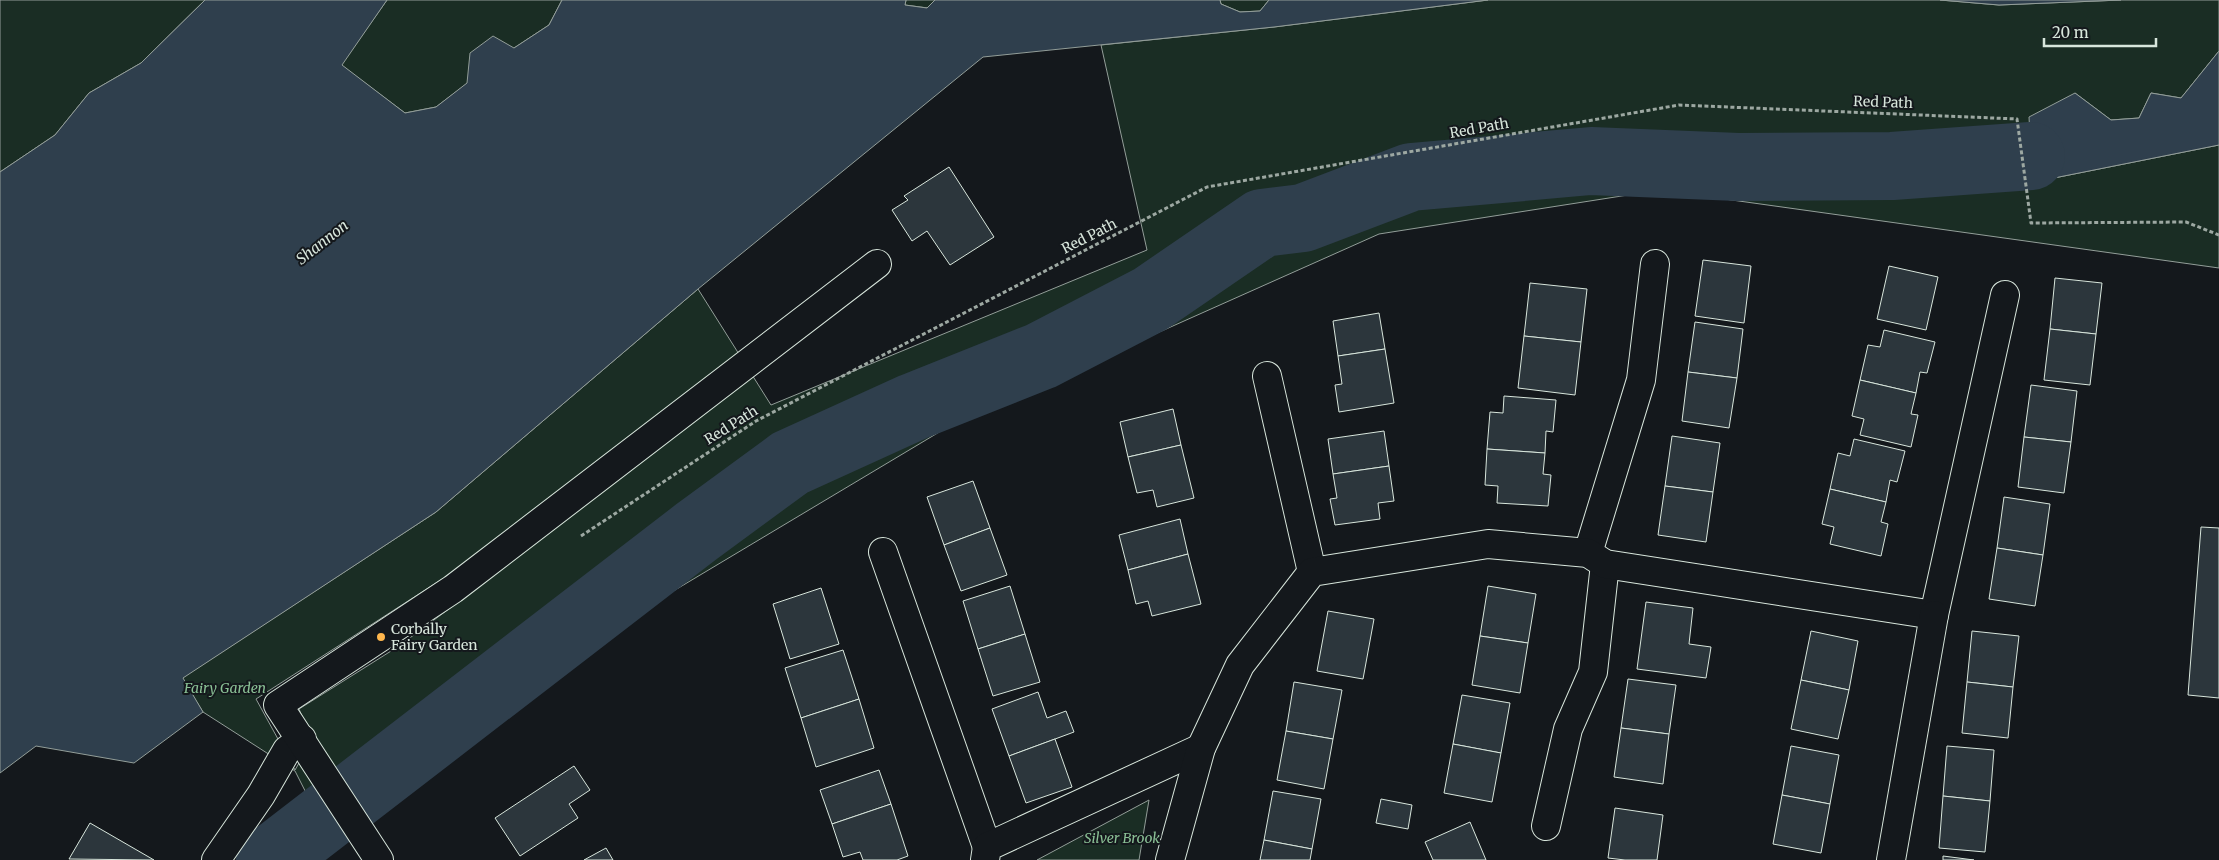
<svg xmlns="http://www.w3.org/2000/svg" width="2219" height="860" font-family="Merriweather,serif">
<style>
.green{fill:#1a2d24;stroke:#939e99;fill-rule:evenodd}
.water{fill:#2f3f4d;stroke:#939e99}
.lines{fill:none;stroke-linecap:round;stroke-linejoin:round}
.river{stroke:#2f3f4d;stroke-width:68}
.building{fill:#2c363c;stroke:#d8e6dc}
.street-casing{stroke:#d8e6dc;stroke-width:30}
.path{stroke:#9da8a2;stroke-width:3;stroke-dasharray:4 2.5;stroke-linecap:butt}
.street{stroke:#14181c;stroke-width:28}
.poi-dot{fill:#ffb74d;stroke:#14181c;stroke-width:2}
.labels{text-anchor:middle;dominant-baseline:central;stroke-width:4;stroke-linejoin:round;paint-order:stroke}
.street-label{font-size:14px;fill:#d8e6dc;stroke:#14181c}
.poi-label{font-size:14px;fill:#d8e6dc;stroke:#14181c;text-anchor:start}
.park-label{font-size:14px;font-style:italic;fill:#8ac095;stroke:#14181c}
.water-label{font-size:15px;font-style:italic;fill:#d8e6dc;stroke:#14181c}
</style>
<rect width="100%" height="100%" fill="#14181c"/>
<g class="green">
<polygon points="0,0 205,0 141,63 89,93 55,135 0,172"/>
<polygon points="387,0 562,0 549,25 514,48 436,107 405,113 341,65"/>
<polygon points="906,0 935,0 928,8 905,5"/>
<polygon points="1220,0 1269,0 1260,11 1240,12 1221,4"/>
<path d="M 1488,0 L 1940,0 L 1999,5 L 2121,0 L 2219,0 L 2219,51 L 2181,98 L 2151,93 L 2139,118 L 2111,120 L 2075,93 L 2039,181 L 2219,145 L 2219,268 L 1660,190 L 1379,234 L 951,425 L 553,663 L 331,842 L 295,771 L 203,712 L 182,678 L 436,512 L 698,289 L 771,405 L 1147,250 L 1101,45 L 1274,27 ZM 467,563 L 481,585 L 399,646 L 299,709 L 312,740 L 295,770 L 256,699 Z"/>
<polygon points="1149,800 1139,860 1037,860"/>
</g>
<g class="water">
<polygon points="205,0 387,0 342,65 405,113 436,107 467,83 470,53 493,36 514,48 549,25 562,0 906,0 905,5 927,8 935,0 1220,0 1221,4 1240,12 1260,11 1269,0 1488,0 1274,27 983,57 698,289 436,512 183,678 203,712 134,763 36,746 0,773 0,172 55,135 89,93 141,63"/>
<polygon points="1940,0 2121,0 1999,5"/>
<polygon points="2219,51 2219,145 2039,181 2031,156 2029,117 2075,93 2111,120 2139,118 2151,93 2181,98"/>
</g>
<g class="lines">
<polyline class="river" points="270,860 696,532 790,463 913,407 1041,356 1151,299 1262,223 1303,218 1411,177 1591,161 1738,167 1892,166 2031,156"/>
</g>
<g class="building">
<polygon points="949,167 994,237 950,265 927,231 912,241 892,210 908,200 904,196"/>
<polygon points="1703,260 1751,266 1744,323 1695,316"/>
<polygon points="1889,266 1938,277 1926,330 1877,319"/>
<polygon points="2055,278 2102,283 2096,334 2050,329"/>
<polygon points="1530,283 1587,289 1581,342 1524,336"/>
<polygon points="1379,313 1385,349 1338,356 1333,321"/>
<polygon points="1695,322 1743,329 1737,378 1688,372"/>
<polygon points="2050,329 2096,334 2090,385 2044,380"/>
<polygon points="1884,330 1935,342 1927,373 1920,372 1916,393 1860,380 1868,345 1880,347"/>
<polygon points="1524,336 1581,342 1575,395 1518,388"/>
<polygon points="1385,349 1394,403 1339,412 1335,385 1342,384 1338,356"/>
<polygon points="1688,372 1737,378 1729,428 1682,421"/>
<polygon points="1860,380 1916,393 1911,414 1918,415 1911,447 1860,435 1864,419 1852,416"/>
<polygon points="2031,385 2077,391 2071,442 2024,437"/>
<polygon points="1504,396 1556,400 1553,432 1546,431 1545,453 1487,449 1490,412 1503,413"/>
<polygon points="1173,409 1181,445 1128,457 1120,422"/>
<polygon points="1384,431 1389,466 1333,474 1328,439"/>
<polygon points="1672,436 1720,443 1713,492 1665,486"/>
<polygon points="2024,437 2071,442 2064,493 2018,487"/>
<polygon points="1854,439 1905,451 1897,482 1890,480 1886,502 1830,489 1838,453 1850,456"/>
<polygon points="1181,445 1194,498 1157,507 1153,490 1137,493 1128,457"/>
<polygon points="1487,449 1545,453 1543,474 1551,475 1548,506 1497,503 1498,486 1485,485"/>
<polygon points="1389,466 1394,501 1378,503 1380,519 1335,525 1330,499 1337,498 1333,474"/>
<polygon points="973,481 990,528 944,545 927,497"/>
<polygon points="1665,486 1713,492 1706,542 1658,535"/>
<polygon points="1830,489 1886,502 1881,522 1888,524 1881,556 1830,544 1834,527 1822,524"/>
<polygon points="2004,497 2050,504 2043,555 1997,548"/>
<polygon points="1180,519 1188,554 1128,570 1119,535"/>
<polygon points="2201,527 2219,528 2219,698 2188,695"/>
<polygon points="990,528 1007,575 961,591 944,545"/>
<polygon points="1997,548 2043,555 2035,606 1989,599"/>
<polygon points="1188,554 1201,604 1152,616 1148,601 1136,604 1128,570"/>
<polygon points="1010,586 1025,634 978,649 963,601"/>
<polygon points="1488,586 1536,594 1528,643 1480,636"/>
<polygon points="821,588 839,644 790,659 773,604"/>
<polygon points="1646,602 1693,608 1689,644 1711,647 1706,678 1637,669"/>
<polygon points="1328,611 1374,619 1363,679 1317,671"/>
<polygon points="1811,631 1858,641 1849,690 1801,680"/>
<polygon points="1972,631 2019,636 2013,687 1967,682"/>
<polygon points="1025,634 1040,682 993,696 978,649"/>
<polygon points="1480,636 1528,643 1520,693 1472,685"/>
<polygon points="843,650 859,699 801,718 785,668"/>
<polygon points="1628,679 1676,685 1669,734 1621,728"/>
<polygon points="1801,680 1849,690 1838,739 1791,729"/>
<polygon points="1294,682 1342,690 1333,739 1286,731"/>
<polygon points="1967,682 2013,687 2008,738 1962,733"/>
<polygon points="1038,692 1047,718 1066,711 1074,732 1009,756 992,709"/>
<polygon points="1462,695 1510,703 1501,753 1453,744"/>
<polygon points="859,699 874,748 816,767 801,718"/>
<polygon points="1621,728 1669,734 1663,784 1614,777"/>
<polygon points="1286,731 1333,739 1324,789 1277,780"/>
<polygon points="1055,739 1072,787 1026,803 1009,756"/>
<polygon points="1453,744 1501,753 1492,802 1444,793"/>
<polygon points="1791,746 1839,755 1830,804 1782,795"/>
<polygon points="1947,746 1994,750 1990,801 1943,796"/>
<polygon points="574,766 590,790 569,804 578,818 520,856 495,818"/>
<polygon points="879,770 891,804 832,824 820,790"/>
<polygon points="1273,791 1321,799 1312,849 1264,840"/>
<polygon points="1782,795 1830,804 1821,853 1773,844"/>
<polygon points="1943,796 1990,801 1985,852 1939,848"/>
<polygon points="1381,799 1412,805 1408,829 1376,823"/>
<polygon points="891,804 908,856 897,860 863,860 860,852 843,857 832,824"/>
<polygon points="1615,808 1663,815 1657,860 1625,860 1608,858"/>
<polygon points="1470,822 1486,860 1433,860 1425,842"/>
<polygon points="90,823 154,860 69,859"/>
<polygon points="1264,840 1312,849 1310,860 1260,860"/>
<polygon points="606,848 613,860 584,860"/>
<polygon points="1943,856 1974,860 1943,860"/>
</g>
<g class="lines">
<g class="street-casing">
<g id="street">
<polyline points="1267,376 1312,572"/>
<polyline points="883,552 987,847"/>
<polyline points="1588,553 1641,380 1655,264"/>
<polyline points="1546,826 1568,729 1593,672 1605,564"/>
<polyline points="216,860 261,795 287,750 302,739"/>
<polyline points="379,860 278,705 453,589 877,264"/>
<polyline points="985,860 987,847 1201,748"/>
<polyline points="1170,860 1201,748 1240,665 1312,572 1488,544 1588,553 1605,564 1934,615 2005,295"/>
<polyline points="1891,860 1934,615"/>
</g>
</g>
<polyline class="path" points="581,536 756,421 1207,187 1679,105 2017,119 2031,223 2186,222 2219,235"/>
<use href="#street" class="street"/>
</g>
<circle class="poi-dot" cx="381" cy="637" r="5"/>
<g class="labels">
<g class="street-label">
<text transform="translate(1883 102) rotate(2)">Red Path</text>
<text transform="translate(1479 128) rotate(-10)">Red Path</text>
<text transform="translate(1089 236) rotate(-27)">Red Path</text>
<text transform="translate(731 425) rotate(-32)">Red Path</text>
</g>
<g class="poi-label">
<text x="391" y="629">Corbally<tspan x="391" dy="16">Fairy Garden</tspan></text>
</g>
<g class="park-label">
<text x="225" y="688">Fairy Garden</text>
<text x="1122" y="838">Silver Brook</text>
</g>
<g class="water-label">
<text transform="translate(322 242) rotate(-38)">Shannon</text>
</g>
</g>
<path d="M2044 38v8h112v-8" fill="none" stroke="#d8e6dc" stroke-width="2.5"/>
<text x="2052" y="38" font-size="15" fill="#d8e6dc" stroke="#14181c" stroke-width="4" paint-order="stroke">20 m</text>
</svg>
